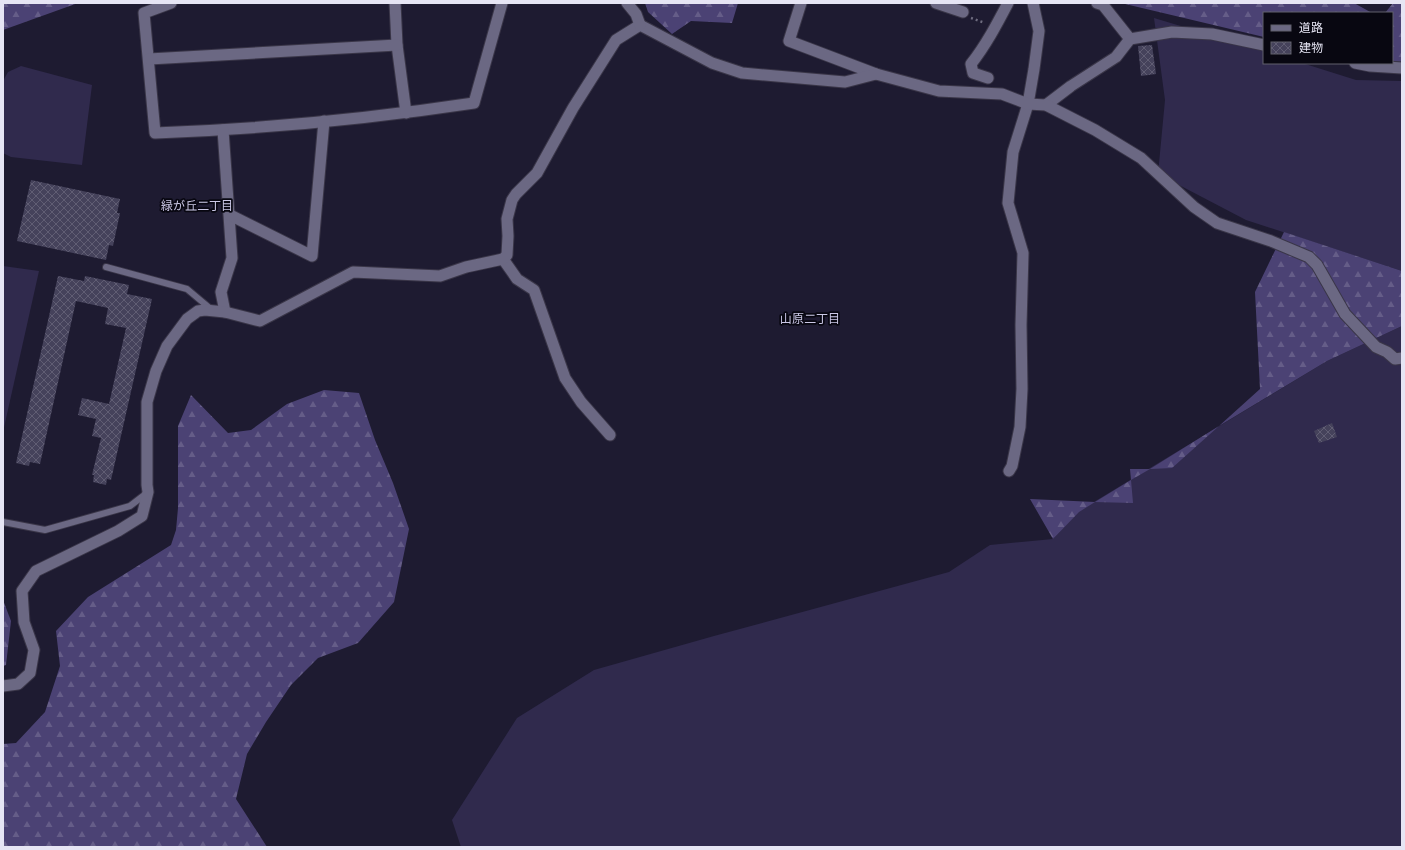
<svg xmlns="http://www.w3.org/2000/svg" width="1405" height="850" font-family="'Exo 2','Noto Sans JP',sans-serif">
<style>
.grass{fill:#302a4d}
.forest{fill:url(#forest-firs)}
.building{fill:url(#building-cross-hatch)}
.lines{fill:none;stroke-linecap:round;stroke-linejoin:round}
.service-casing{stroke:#3a3648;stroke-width:8}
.minor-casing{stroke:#3a3648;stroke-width:13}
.tertiary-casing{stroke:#3a3648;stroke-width:13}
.path{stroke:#6f6d80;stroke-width:2.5;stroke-dasharray:2 3;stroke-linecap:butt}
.service{stroke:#6b6883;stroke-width:6}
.minor{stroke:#6b6883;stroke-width:11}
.tertiary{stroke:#6b6883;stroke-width:11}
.labels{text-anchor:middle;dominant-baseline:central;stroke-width:3.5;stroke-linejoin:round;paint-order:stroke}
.neighbourhood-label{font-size:12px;fill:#cac7e5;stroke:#080711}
</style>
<defs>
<pattern id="forest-firs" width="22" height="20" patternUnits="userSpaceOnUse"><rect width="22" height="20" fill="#4b4274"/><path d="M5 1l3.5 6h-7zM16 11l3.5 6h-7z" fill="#655d88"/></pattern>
<pattern id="building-cross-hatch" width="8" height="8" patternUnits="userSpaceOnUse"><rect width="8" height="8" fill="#45425b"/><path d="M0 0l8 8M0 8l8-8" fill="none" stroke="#605d73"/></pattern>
</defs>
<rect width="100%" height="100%" fill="#1e1b31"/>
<g class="grass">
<polygon points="1154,18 1264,51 1264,63 1302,63 1356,80 1402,81 1402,271 1246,220 1158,174 1165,100"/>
<polygon points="21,66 92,85 82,165 11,157 3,153 3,81 8,72"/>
<polygon points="3,266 39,271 3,432"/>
<polygon points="1402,326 1402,847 461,847 452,820 517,718 594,670 714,636 949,572 990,545 1053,539 1079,511 1327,361"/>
</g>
<g class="forest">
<polygon points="3,3 78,3 3,30"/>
<polygon points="645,3 738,3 732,23 691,21 672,34 648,12"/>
<polygon points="1121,3 1354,3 1372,13 1264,13 1264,37"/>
<polygon points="1393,3 1402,3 1402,62 1392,61 1392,13 1385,13"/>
<polygon points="1284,232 1402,271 1402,326 1327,361 1219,426 1172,468 1150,469 1131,480 1133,503 1095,502 1079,512 1053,539 1030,499 1095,502 1131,480 1130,469 1150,469 1219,426 1260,389 1255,292"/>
<polygon points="324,390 359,393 375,440 393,483 409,529 394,602 358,643 318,658 291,685 266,722 247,754 236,799 267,847 3,847 3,744 16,743 45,712 60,666 56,631 88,597 171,545 176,530 178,508 178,426 191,395 228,433 251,430 287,404"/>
<polygon points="3,600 11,621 6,665 3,666"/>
</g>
<g class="building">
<polygon points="1152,45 1156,74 1141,76 1138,46"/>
<polygon points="31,180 120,199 117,213 120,213 113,246 109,245 106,260 17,241"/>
<polygon points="58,276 84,281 85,276 129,285 127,294 152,299 111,480 107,479 106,485 93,482 94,475 92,475 101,438 92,436 96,419 78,415 82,398 109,404 126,328 105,324 108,308 76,301 40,464 30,462 29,466 16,463"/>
<polygon points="1332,423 1337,437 1319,443 1314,431"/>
</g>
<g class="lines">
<g class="service-casing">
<g id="service">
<polyline points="106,267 187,289 212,310"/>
<polyline points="3,522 45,530 130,506 147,493"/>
</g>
</g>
<g class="minor-casing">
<g id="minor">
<path d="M 171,3 L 144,13 L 155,133 C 262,129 368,119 474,103 L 502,3"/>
<polyline points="395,3 397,45 406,113"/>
<polyline points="801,3 789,41 876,74"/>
<polyline points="936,3 963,12"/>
<polyline points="1097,3 1103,5 1130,39"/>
<polyline points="149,59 397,45"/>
<polyline points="1355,63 1370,66 1402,68"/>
<path d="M 988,78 L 973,73 L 971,64 C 986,45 997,24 1008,3"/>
<polyline points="1046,105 1071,86 1116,57 1130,39 1172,32 1212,34 1264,45"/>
<polyline points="223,130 232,258 221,292 225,312"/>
<polyline points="230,215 312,256 324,121"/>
<polyline points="503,259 517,279 534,290 565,378 581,402 610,435"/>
<polyline points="1009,471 1012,466 1020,427 1022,389 1021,325 1023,253 1008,203 1013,152 1028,104 1034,69 1039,31 1033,3"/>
<polyline points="3,686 18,684 30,673 34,650 24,622 22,591 36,571 118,531 142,516 148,492 147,485 147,402 156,371 167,346 187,319 198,311 205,310 225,312 260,321 353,272 440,276 466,267 503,259 507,255 508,236 507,219 512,200 516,194 537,173 573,108 616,40 640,25 712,63 742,73 845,82 876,74 939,91 1002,94 1028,104 1046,105 1095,130 1141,158 1194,207 1217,223 1271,241 1309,257 1317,265 1345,314 1376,347 1387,352 1395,359 1402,358"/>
</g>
</g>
<g class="tertiary-casing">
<polyline id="tertiary" points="627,3 636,14 640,25"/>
</g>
<polyline class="path" points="971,18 985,23"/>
<use href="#service" class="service"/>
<use href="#minor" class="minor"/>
<use href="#tertiary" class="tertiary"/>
</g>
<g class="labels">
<g class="neighbourhood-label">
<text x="197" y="205">緑が丘二丁目</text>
<text x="810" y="318">山原二丁目</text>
</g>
</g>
<rect width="1405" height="850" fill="none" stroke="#e6e5f4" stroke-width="8"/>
<rect x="1263" y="12" width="130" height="52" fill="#080711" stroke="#61606c"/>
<rect x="1271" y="25" width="20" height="6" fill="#6b6883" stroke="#61606c"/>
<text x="1299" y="32" font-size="12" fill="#e6e5f4">道路</text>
<rect x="1271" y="42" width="20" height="12" fill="url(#building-cross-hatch)" stroke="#61606c"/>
<text x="1299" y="52" font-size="12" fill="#e6e5f4">建物</text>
</svg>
